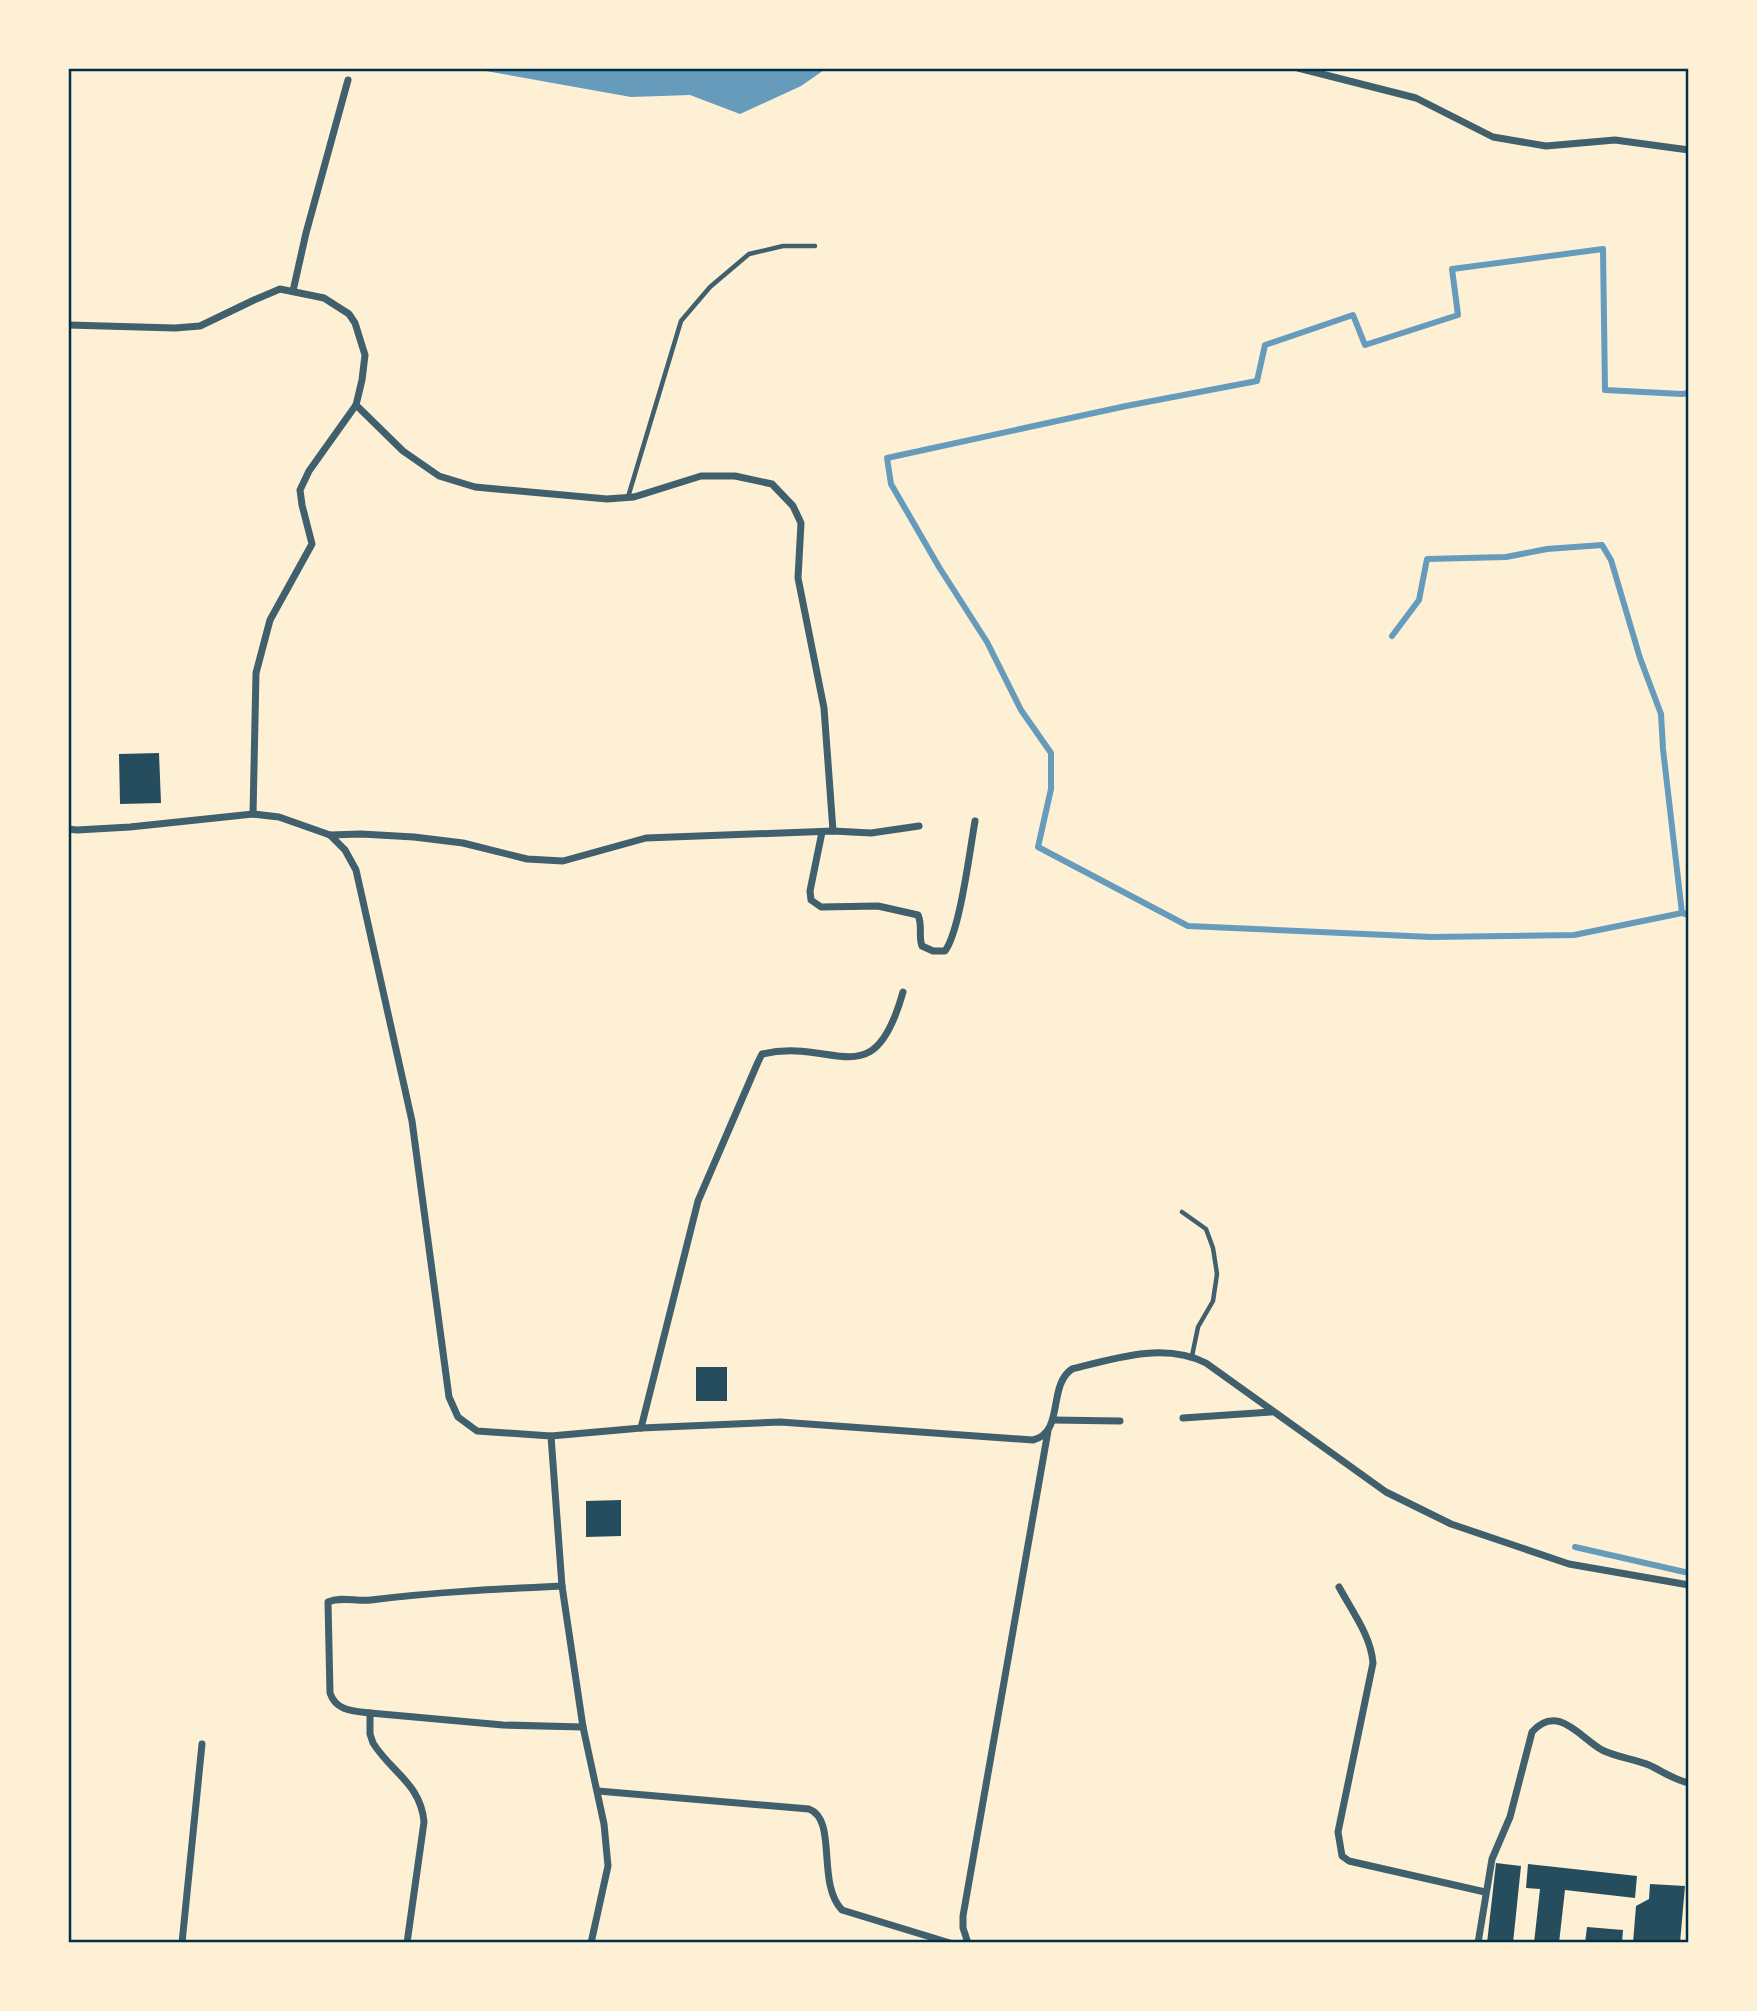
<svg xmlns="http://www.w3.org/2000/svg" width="1757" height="2011" font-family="'Golos Text',sans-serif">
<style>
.water{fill:#669bbc}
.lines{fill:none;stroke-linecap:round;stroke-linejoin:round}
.stream{stroke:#669bbc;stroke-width:6}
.building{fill:#264d5e}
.service{stroke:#3f606c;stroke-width:4.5}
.minor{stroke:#3f606c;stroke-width:7}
.neatline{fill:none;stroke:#003049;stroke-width:2.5}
</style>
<rect width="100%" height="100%" fill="#fdf0d5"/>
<polygon class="water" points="469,68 827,68 801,86 740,114 690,95 631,97"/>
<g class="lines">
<g class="stream">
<polyline points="1689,393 1682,394 1605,390 1603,249 1452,269 1458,315 1365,345 1353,315 1265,345 1257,381 1126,406 887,458 891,484 939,567 987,642 1021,710 1051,753 1051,789 1038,847 1188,926 1431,937 1574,935 1682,913 1689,915"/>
<polyline points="1392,636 1419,600 1427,559 1506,557 1547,549 1602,545 1611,560 1640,658 1661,714 1663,749 1682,913"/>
<polyline points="1575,1547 1689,1573"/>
</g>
</g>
<g class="building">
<polygon points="159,753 161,803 120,804 119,754"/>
<rect x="696" y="1367" width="31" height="34"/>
<polygon points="621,1500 621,1536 586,1537 586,1501"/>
<polygon points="1496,1863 1521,1866 1513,1943 1487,1943"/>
<polygon points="1528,1864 1637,1876 1635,1898 1565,1890 1559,1943 1534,1943 1540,1889 1526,1888"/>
<polygon points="1650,1884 1685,1886 1680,1943 1633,1943 1636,1906 1649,1899"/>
<polygon points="1587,1927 1623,1930 1622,1943 1585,1943"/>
</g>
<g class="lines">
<g class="service">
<polyline points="628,497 681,321 710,287 749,254 783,246 815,246"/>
<polyline points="1182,1212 1206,1229 1213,1248 1217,1274 1213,1301 1198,1327 1192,1356"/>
</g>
<g class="minor">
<polyline points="1298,68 1416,98 1493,137 1546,146 1615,140 1689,150"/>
<polyline points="293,291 306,233 348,80"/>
<polyline points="68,325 175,328 200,326 254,300 280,289 324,298 349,314 355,323 365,355 362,380 356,405 309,471 300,490 302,505 312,544 270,620 256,673 253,814"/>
<polyline points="356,405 403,451 439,476 475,487 607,499 634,497 701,476 735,476 772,484 793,506 801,523 798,578 824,708 833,831"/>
<polyline points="68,829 77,830 130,827 253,814 279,817 330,835 345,850 356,870 412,1121 449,1397 458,1417 477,1431 551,1436 562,1586 583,1727 604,1824 608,1866 591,1943"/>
<path d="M 822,832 L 810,891 L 811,900 L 821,907 L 878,906 L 918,915 C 923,926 918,935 922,946 L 933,951 L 945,951 C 960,931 970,849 975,821"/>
<polyline points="330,835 361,834 414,837 463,843 527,859 563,861 646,838 833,831 871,833 919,826"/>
<polyline points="1183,1418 1271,1412"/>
<polyline points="1053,1420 1120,1421"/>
<path d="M 641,1428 L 698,1201 L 758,1062 L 762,1054 C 836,1037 873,1099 903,992"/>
<path d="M 551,1436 L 641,1428 L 780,1422 L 1033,1440 C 1065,1432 1047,1386 1072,1369 C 1115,1358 1165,1342 1206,1363 L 1386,1492 L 1451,1524 L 1569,1564 L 1689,1585"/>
<path d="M 1339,1587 C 1352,1611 1371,1636 1373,1663 L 1338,1832 L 1342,1856 L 1349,1861 L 1485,1892"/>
<polyline points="370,1713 503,1725 583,1727"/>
<path d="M 598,1791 L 809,1809 C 838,1820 816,1883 842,1910 L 950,1943"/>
<polyline points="182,1943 202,1744"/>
<path d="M 407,1943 L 424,1822 C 421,1784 391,1772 373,1743 L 370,1734 L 370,1713 C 353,1711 336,1711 330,1693 L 328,1602 C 341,1596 357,1602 371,1600 C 435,1592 498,1589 562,1586"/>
<polyline points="968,1943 963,1928 963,1916 1048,1431"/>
<path d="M 1478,1943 L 1492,1859 L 1510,1817 L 1532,1732 C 1558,1703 1580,1738 1602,1750 C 1616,1757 1634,1759 1649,1765 C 1662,1771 1674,1780 1689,1783"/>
</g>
</g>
<rect width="1757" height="2011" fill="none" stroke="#fdf0d5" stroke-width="140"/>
<rect x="70" y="70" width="1617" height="1871" class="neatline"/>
</svg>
